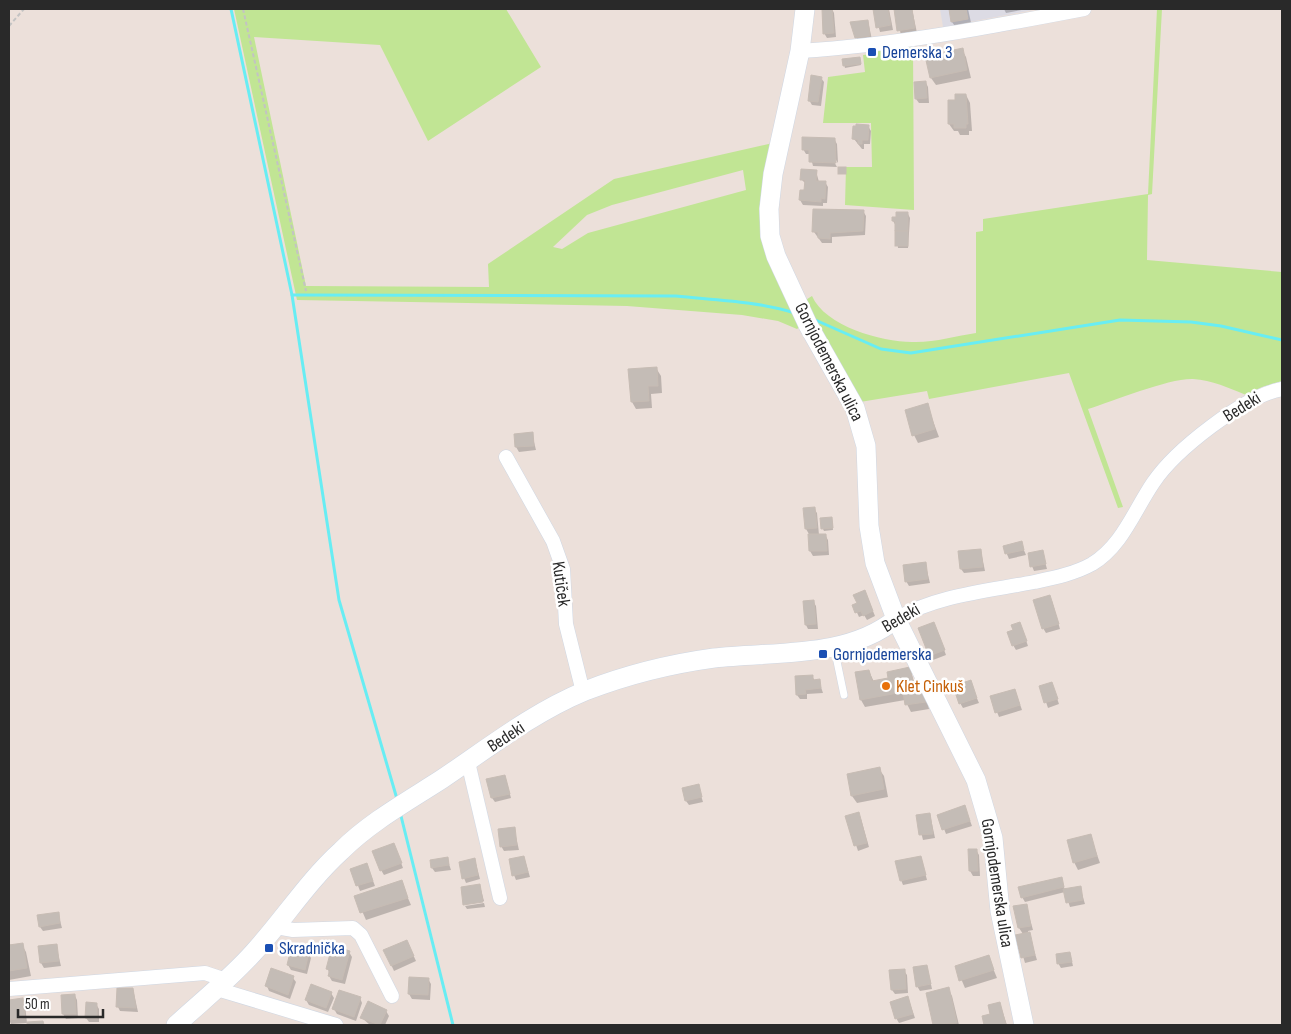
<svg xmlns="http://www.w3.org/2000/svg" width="1291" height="1034" font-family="'Sofia Sans Condensed',sans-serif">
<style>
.industrial{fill:#dcdbe4}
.green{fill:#c1e594;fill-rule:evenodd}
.shadow{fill:#0003}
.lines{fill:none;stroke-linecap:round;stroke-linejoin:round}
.stream{stroke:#68edf3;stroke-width:3}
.building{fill:#c4bcb6;stroke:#c7bcb4}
.lane-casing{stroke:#cfd7e3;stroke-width:8}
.street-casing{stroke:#cfd7e3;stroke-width:15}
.secondary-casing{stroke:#cfd7e3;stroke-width:20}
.path{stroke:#c3c3c3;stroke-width:2;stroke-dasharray:4 2.5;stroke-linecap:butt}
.lane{stroke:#fff;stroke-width:7}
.street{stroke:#fff;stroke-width:14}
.secondary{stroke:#fff;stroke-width:19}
.transit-dot{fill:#1a4fb4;stroke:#fff;stroke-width:2}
.food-dot{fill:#e8710a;stroke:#fff;stroke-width:2}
.labels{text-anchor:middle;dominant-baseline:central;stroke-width:5;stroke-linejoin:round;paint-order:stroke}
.transit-label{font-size:18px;fill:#164399;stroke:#fff;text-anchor:start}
.street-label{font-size:18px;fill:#292929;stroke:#fff}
.food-label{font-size:18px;fill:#c56008;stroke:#fff;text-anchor:start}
</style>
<rect width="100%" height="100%" fill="#ece0da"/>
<polygon class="industrial" points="940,9 1038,9 943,27"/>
<g class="green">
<path d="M 234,9 L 506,9 L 541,67 L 428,141 L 380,45 L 254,37 L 306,286 L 489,287 L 488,264 L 614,179 L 773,143 L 764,199 L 803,324 L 797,329 L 778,321 L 742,315 L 627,306 L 297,300 ZM 743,170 L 746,190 L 588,233 L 562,249 L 553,247 L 587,215 L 612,205 Z"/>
<path d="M 1157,9 L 1162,9 L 1152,194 L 1148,195 L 1147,260 L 1282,272 L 1282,381 L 1262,387 L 1246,395 C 1229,388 1212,380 1193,379 C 1169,378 1114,401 1088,409 L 1123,507 L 1118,508 L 1069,373 L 929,399 L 927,391 L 860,402 L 804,301 L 812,296 C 825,326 881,342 912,342 C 933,343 956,336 976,333 L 976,232 L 983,231 L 983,219 L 1148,194 Z"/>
<polygon points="913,47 914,210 845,205 846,167 872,167 871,123 823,123 828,77 865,72 863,55 875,54 875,51"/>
</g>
<g class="shadow">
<polygon points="823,9 832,9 834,13 836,37 827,38 824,33"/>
<polygon points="874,9 889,9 893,30 880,32"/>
<polygon points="912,9 917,33 901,35 895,10"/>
<polygon points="950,9 968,9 972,27 957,29 952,22"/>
<polygon points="1004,9 1027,9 1006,13"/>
<polygon points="868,21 872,40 859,42 856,37"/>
<polygon points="962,50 966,57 971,78 936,85 931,78"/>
<polygon points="859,58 861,65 845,68 843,60"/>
<polygon points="821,78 824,82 821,106 812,105 809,100"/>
<polygon points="926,83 928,87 929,103 919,103 916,99"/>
<polygon points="966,95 970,103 972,131 969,131 969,135 960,135 958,131 954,131 949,124 956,101"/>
<polygon points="868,126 871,131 870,144 864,144 864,149 862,149 854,139"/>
<polygon points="834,139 837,144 838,163 834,157 832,158 837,167 813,166 810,154 806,154 803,149"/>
<polygon points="816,171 819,182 825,182 828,187 827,203 823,203 823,206 803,205 800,200 805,191 806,184 801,179"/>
<polygon points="863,211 866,216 865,235 832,237 832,243 822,243 814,232"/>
<polygon points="908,214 910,218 908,248 898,248 896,226 893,221"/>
<polygon points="656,368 661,376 662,393 651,394 652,408 636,409 632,402"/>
<polygon points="927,405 939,437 918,443 914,435"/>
<polygon points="532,434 536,450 519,452 516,447"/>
<polygon points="814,509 817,513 819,535 825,535 828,540 829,555 813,556 810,551 809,534 806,529"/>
<polygon points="832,520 833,530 824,531 823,529"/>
<polygon points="1021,543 1026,555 1009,559 1004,547"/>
<polygon points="981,551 985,571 964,573 961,569"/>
<polygon points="1042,551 1047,569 1034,571 1032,566"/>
<polygon points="925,563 930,583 909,586 906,581"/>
<polygon points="867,596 875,616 867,620 864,615 859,617 854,606"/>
<polygon points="813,601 816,606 818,629 808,629 806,625"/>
<polygon points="1052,601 1060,629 1046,633 1043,628"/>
<polygon points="1020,623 1028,646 1016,650 1013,645 1014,631"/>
<polygon points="919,628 936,628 946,655 933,660"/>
<polygon points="910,669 916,688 926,694 929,709 911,712 905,700 865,707 861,700 869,671 874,682 889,679"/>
<polygon points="812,676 815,681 819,681 823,693 807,694 807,699 800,699 797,695"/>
<polygon points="970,682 979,703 963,708 960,703"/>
<polygon points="1052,684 1059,704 1048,708 1041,687"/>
<polygon points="1015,690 1022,710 999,717 997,712"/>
<polygon points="879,769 884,776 888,797 857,803 852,796"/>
<polygon points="505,776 511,798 495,802 492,798"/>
<polygon points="698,786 703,802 689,805 686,801"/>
<polygon points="965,807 972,826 946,834 939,815"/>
<polygon points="930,814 935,838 923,840 917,816"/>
<polygon points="847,817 861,819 869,847 858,851"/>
<polygon points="514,829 519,850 504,851 501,846"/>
<polygon points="1090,835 1100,863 1078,870 1074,862"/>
<polygon points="396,849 403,868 384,875 381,870"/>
<polygon points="969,850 976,850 979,855 980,876 973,876 970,871"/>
<polygon points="524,857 530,877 516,880 514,875"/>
<polygon points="921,857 927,880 903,885 901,880"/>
<polygon points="447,858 451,870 435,872 432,868"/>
<polygon points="475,860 480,879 466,883 464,878"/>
<polygon points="367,865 375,886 360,891 352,870"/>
<polygon points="1061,878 1065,890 1080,888 1085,904 1070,907 1065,892 1025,902 1022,897"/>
<polygon points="401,882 411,905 366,920 356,897"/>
<polygon points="480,886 484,901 464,903"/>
<polygon points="484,903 485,907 467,909 465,906"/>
<polygon points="1026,905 1033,930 1028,931 1037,960 1025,963 1017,936 1023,934 1019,928"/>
<polygon points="58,913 62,928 43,931 40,927"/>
<polygon points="9,940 11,947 22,945 26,952 31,976 9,980"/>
<polygon points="56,946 61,966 44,968 41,963"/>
<polygon points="409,946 416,961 394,971 385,951"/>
<polygon points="336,952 349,952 352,957 345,984 332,981 329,976 328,968"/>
<polygon points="308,953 311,958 307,974 291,970 288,965"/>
<polygon points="1070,953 1073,966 1061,968 1058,963"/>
<polygon points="988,956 997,978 965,988 956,967"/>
<polygon points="927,966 932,989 920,991 917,986"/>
<polygon points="904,971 907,975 908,993 895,994 892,990"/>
<polygon points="293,978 296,982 290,999 269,991 267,986"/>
<polygon points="428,979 431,984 430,1000 412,999 409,994"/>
<polygon points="133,989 138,1012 120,1011 118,1007"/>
<polygon points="948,989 952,996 959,1025 935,1025 927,994"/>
<polygon points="331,993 334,998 328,1012 309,1005 306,1000"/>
<polygon points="75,996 77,1000 78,1018 66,1019 63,1014"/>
<polygon points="360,998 362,1003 356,1021 337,1014 334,1009"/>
<polygon points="908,998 915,1018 899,1023 896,1018"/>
<polygon points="22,1000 25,1004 27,1023 11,1024 9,1020 9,1001"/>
<polygon points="96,1004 99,1009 99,1022 89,1022 86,1018"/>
<polygon points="1000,1004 1007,1025 985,1025 983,1017 991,1015"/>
<polygon points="386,1011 389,1016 385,1025 370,1025 362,1018"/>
</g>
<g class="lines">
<g class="stream">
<polyline points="231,9 292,295 339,600 397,799"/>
<path d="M 292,295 L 676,296 C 715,300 757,301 795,313"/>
<polyline points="813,319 881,349 911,353 1120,320 1191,322 1221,326 1282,340"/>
<polyline points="400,812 453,1025"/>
</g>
</g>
<g class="building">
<polygon points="822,9 832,9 834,33 823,34"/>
<polygon points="873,9 888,9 891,25 876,28"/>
<polygon points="894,9 912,9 915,28 897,31"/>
<polygon points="949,9 966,9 968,19 951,22"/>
<polygon points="868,20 870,36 855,38 850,22"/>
<polygon points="963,48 967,70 930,78 925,56"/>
<polygon points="860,57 861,64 843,66 842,59"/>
<polygon points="811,75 822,77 818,102 808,101"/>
<polygon points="926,81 927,98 915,99 914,82"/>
<polygon points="955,94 966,94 968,124 966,124 966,128 954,128 954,124 948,124 948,100 955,100"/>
<polygon points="856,124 869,125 868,140 862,140 862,144 858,144 858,140 852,139 853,126 856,126"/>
<polygon points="802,137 835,138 836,163 809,162 809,150 802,150"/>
<rect x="838" y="167" width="8" height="7"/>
<polygon points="801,169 817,170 816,181 826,181 825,199 821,198 821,202 799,200 800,190 804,190 805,180 800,180"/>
<polygon points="813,209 864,210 863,231 830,233 830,239 818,238 818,232 812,232"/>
<polygon points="896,212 908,212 908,231 895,231 895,221 892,221 892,217 896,217"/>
<rect x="895" y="231" width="13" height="15"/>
<polygon points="657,367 658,386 648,386 649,401 631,402 628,369"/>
<polygon points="928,403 935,429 912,436 905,410"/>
<polygon points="533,432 534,446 515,447 514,434"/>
<polygon points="815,507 817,528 805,529 803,508"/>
<polygon points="832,517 833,528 821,529 820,518"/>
<polygon points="808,534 826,534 827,551 809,551"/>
<polygon points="1022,541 1024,550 1005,554 1003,546"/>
<polygon points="981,549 983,567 960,569 958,551"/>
<polygon points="1043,550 1046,564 1030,567 1028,553"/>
<polygon points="926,562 928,579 905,582 903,565"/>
<polygon points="865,590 873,611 863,616 861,611 855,613 852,605 857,603 853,595"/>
<polygon points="1050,595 1059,624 1042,629 1033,600"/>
<polygon points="814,600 816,624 805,625 803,601"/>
<polygon points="934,622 945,650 929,656 918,628"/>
<polygon points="1020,622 1027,641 1012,646 1007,632 1013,630 1011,625"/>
<polygon points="910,667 914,687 923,685 926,702 905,705 903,692 860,700 855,672 869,670 872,681 888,678 887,672"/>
<polygon points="813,675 813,680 820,679 821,688 805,690 806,694 796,695 795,676"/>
<polygon points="971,680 977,698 959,704 953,686"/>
<polygon points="1052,682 1058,699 1044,703 1039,686"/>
<polygon points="1015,689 1020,705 995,713 990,696"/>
<polygon points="880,767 884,789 851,796 847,774"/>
<polygon points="505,775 510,794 491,798 486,779"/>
<polygon points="699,784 702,797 685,801 682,788"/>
<polygon points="965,805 970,821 942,830 937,815"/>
<polygon points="859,812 867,843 854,846 845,816"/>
<polygon points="930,813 933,834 919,835 916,815"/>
<polygon points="515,827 517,845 500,847 498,829"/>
<polygon points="1091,834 1097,856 1073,863 1067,840"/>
<polygon points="394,843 402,863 380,871 372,851"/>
<polygon points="968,849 977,849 978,871 969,871"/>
<polygon points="524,856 528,872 512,876 509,859"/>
<polygon points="921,856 926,875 900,881 895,861"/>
<polygon points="448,857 449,865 431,868 430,860"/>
<polygon points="475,858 478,875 462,879 459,862"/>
<polygon points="367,863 373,881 356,886 350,869"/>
<polygon points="1062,877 1064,887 1021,898 1018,887"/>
<polygon points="402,880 408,898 360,913 354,896"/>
<polygon points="480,884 483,902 463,905 461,887"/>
<polygon points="1081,886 1083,900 1066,903 1063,889"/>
<polygon points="1027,904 1031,926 1018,928 1013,906"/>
<polygon points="59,912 60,923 39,927 37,915"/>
<polygon points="1030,932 1035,955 1021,958 1015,935"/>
<polygon points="407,940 414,956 391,966 383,950"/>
<polygon points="23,943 27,968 9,971 9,945"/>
<polygon points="57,944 59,961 40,963 38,946"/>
<polygon points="336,947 350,951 342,980 328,976 330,970 326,969 331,950 335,951"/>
<polygon points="291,948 309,952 305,970 287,965"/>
<polygon points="1070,952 1072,962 1057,964 1056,954"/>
<polygon points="989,955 994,970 959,981 955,966"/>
<polygon points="927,965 931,984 916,987 913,967"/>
<polygon points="271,968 294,976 288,995 265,986"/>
<polygon points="905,969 906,989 891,990 889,970"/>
<polygon points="409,977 429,978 428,995 408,994"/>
<polygon points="311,984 332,992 326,1008 305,1000"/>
<polygon points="949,987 957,1023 933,1025 926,993"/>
<polygon points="117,988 133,988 136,1008 116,1007"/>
<polygon points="339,990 361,997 354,1017 332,1009"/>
<polygon points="75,994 76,1014 62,1014 61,995"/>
<polygon points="908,996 913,1014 895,1019 890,1002"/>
<polygon points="23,998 25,1018 9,1020 9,1000"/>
<polygon points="368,1001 387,1010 380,1025 360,1018"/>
<polygon points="86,1002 97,1003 97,1018 85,1018"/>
<polygon points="1000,1002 1006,1025 984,1025 982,1016 990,1014 988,1005"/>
<polygon points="43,1021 44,1025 27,1025 27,1022"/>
</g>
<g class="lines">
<g class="lane-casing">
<polyline id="lane" points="834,647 844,695"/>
</g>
<g class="street-casing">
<g id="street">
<path d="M 800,51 C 896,45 990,27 1084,9"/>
<polyline points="506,457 553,541 563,569 566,624 583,692"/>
<path d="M 896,619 C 937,595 988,591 1034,582 C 1053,578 1074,574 1092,564 C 1122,546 1134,511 1153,483 C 1175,450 1244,396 1282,389"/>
<polyline points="468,762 500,898"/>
<polyline points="276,927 293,930 353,928 361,935 392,996"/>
<polyline points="9,989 205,973 226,980"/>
<polyline points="217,989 336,1025"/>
</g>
</g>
<g class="secondary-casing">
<g id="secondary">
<polyline points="805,9 800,51 773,174 769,209 770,236 776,256 808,325 855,408 866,446 869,526 875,563 896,619 976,780 993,838 1000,911 1024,1025"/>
<path d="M 176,1025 C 202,1001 230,979 254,952 C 284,919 308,881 341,851 C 370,822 408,801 442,779 C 488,748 534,712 585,691 C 626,675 670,664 714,658 C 773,651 847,659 896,619"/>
</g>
</g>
<g class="path">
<polyline points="243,9 306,291"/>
<polyline points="9,26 24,9"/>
</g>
<use href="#lane" class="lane"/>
<use href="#street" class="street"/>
<use href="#secondary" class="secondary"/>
</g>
<g class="transit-dot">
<rect x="867" y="47" width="10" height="10" rx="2.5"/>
<rect x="818" y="649" width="10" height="10" rx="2.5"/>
<rect x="264" y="943" width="10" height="10" rx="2.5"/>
</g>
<circle class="food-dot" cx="886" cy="686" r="5"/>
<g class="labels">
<g class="transit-label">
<text x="882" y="52">Demerska 3</text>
<text x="833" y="654">Gornjodemerska</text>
<text x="279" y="948">Skradnička</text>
</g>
<g class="street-label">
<text transform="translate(829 362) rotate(63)">Gornjodemerska ulica</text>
<text transform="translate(1242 407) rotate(-32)">Bedeki</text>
<text transform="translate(561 584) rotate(82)">Kutiček</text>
<text transform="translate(901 618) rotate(-30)">Bedeki</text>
<text transform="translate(506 737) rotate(-33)">Bedeki</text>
<text transform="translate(997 883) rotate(81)">Gornjodemerska ulica</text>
</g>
<g class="food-label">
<text x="896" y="686">Klet Cinkuš</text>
</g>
</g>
<rect width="1291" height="1034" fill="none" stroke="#292929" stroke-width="20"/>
<path d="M18 1009v8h85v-8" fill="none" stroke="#292929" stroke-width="2.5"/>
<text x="25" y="1009" font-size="15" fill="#292929" stroke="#ffffff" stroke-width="4" paint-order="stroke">50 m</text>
</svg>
